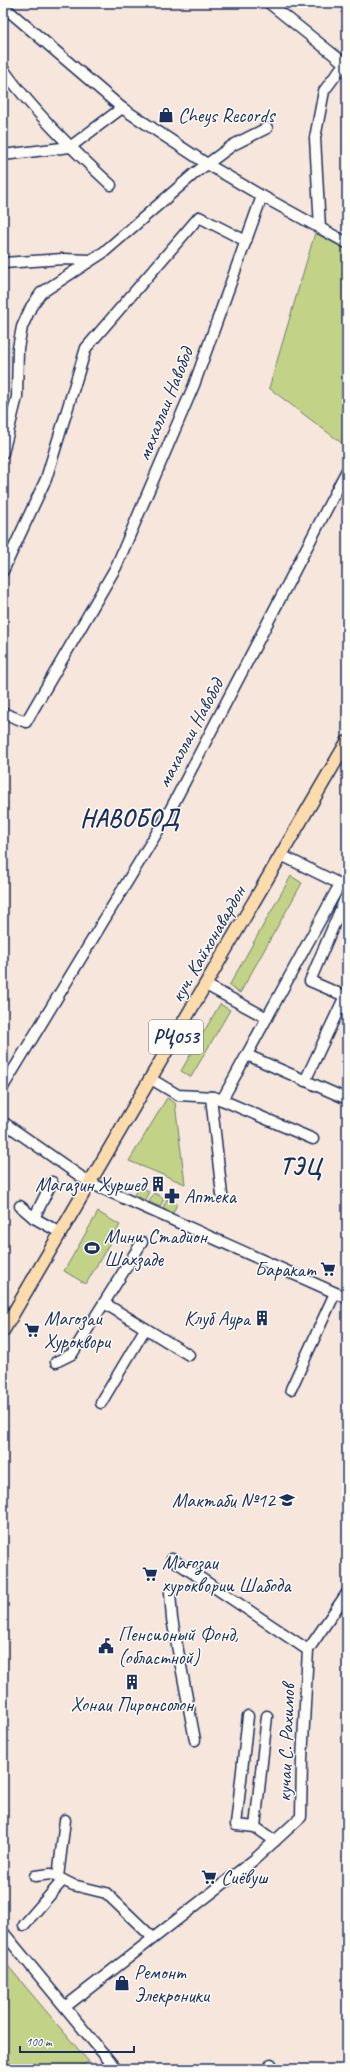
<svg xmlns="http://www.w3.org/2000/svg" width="350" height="2072" font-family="Caveat,sans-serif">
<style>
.green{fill:#c2d286;stroke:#6e8072}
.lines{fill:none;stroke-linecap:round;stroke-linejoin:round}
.minor-casing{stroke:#1b2f5e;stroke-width:13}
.major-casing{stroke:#1b2f5e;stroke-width:15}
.minor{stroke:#fdfcf7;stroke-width:10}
.major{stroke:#fcdcac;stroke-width:12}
.labels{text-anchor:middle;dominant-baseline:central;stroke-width:3;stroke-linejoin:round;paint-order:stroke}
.shield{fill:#fdfcf7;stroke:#5f6c8c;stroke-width:1}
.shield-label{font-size:19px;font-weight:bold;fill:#1b2f5e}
.poi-label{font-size:20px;fill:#1b2f5e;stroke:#fdfcf7;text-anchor:start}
.street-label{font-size:20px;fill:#1b2f5e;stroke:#fdfcf7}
.district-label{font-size:24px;font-weight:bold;letter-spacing:1px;fill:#1b2f5e;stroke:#fdfcf7}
</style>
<rect width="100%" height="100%" fill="#f6e6db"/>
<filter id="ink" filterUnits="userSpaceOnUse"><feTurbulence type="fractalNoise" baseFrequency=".025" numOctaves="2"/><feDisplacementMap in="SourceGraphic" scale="8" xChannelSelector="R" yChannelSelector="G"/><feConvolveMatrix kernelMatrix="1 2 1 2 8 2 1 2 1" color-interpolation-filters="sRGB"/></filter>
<g filter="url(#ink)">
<g class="green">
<polygon points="315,233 347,250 347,447 269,388"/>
<polygon points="291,876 302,883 240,993 229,986"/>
<polygon points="220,1004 230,1010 191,1077 181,1071"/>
<polygon points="167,1098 175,1103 185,1184 129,1161"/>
<polygon points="139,1186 149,1191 145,1200 134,1195"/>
<polygon points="154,1193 164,1198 160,1207 149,1202"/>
<polygon points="167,1199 177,1204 173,1213 163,1208"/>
<polygon points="98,1212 120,1225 86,1284 64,1271"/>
<polygon points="3,1960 89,2062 72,2069 3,2069"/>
</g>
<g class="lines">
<g class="minor-casing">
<g id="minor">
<polyline points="269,3 344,63"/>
<polyline points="3,6 122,108"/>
<path d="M 3,69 C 34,112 72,149 111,185"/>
<polyline points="3,155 70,147 122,108 207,164 265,198"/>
<polyline points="320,228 315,138 324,91 347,60"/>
<polyline points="3,263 63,259 90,260"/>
<polyline points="3,453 17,397 18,348 22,327 31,307 41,293 104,252 195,173 233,145 267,128"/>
<polyline points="3,571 46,479 86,348 199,217 246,241"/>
<polyline points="3,713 26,722 116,567 194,385 262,196 347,243"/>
<polyline points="281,855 346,887"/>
<polyline points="347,894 310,981 347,997"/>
<polyline points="206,985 267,1018"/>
<polyline points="247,1055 347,1099"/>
<polyline points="151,1079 178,1095 214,1097 222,1100 340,884"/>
<polyline points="305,1081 345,996"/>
<polyline points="3,1087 167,816 347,470"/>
<polyline points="211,1097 222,1195"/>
<polyline points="222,1100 313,1139"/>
<polyline points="3,1122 90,1183 347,1298"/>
<polyline points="20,1206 34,1218 61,1233"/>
<polyline points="34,1218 52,1182"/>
<polyline points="104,1303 189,1355"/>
<polyline points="56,1362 72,1354 142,1242"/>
<polyline points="291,1389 335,1293"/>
<polyline points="101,1403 145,1329"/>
<polyline points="170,1592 172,1619 195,1740"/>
<polyline points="308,1650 347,1593"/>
<polyline points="248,1716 236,1825 255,1827"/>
<polyline points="267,1716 255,1827 275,1841"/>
<polyline points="35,1876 51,1874 73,1885 106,1893 153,1938"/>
<polyline points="58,1877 65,1820"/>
<polyline points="24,1925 63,1880"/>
<polyline points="3,1932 116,2069"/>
<polyline points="65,2007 255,1859 301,1817 302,1760 308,1650 172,1559"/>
<polyline points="271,2064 273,2069"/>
</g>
</g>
<g class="major-casing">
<polyline id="major" points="3,1331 347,742"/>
</g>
<use href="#minor" class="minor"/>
<use href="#major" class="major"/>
</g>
</g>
<defs>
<g id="shop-bare" transform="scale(1.2)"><path d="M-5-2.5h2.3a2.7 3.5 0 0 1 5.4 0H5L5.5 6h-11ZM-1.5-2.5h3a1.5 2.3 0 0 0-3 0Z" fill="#1b2f5e" stroke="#fdfcf7" stroke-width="2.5" paint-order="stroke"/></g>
<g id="building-bare" transform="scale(1.2)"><path d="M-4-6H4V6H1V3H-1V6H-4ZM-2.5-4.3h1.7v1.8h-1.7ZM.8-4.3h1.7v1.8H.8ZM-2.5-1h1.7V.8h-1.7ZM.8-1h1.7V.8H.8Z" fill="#1b2f5e" stroke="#fdfcf7" stroke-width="2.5" paint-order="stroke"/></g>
<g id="pharmacy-bare" transform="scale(1.2)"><path d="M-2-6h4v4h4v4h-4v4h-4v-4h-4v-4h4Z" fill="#1b2f5e" stroke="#fdfcf7" stroke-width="2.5" paint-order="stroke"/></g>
<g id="stadium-bare" transform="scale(1.2)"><path d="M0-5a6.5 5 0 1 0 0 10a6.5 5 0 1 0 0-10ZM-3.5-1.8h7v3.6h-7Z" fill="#1b2f5e" stroke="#fdfcf7" stroke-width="2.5" paint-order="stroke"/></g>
<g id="supermarket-bare" transform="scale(1.2)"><path d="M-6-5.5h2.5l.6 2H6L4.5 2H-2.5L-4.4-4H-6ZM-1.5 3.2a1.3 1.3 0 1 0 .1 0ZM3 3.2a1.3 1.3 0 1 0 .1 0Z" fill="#1b2f5e" stroke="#fdfcf7" stroke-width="2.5" paint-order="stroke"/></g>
<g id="school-bare" transform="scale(1.2)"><path d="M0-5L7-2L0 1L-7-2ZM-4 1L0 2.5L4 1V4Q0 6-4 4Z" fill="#1b2f5e" stroke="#fdfcf7" stroke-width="2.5" paint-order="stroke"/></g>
<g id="civic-bare" transform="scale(1.2)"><path d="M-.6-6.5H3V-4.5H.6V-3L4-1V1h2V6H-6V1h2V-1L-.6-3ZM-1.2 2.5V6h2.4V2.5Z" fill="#1b2f5e" stroke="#fdfcf7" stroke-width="2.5" paint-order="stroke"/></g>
</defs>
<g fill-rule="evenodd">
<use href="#shop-bare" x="166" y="115"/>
<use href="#building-bare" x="158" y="1184"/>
<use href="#pharmacy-bare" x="172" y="1196"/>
<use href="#stadium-bare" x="92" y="1248"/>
<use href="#supermarket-bare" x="328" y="1269"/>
<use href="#building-bare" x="262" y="1318"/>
<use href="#supermarket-bare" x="32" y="1330"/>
<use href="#school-bare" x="287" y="1500"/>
<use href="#supermarket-bare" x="150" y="1574"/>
<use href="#civic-bare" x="106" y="1646"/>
<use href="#building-bare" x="132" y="1682"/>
<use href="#supermarket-bare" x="209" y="1877"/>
<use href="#shop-bare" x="122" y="1983"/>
</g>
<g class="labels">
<rect class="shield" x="149" y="1020" width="54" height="34" rx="3"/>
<g class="shield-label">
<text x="176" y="1037">РҶ053</text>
</g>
<g class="poi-label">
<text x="178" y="115">Cheys Records</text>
<text x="146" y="1184" text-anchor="end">Магазин Хуршед</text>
<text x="184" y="1196">Аптека</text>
<text x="104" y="1236">Мини Стадион<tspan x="104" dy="23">Шахзаде</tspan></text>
<text x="316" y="1269" text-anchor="end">Баракат</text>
<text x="44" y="1318">Магозаи<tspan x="44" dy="23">Хуроквори</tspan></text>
<text x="250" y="1318" text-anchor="end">Клуб Аура</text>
<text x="275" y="1500" text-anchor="end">Мактаби №12</text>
<text x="162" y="1562">Мағозаи<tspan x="162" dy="23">хуроквории Шабода</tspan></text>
<text x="118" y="1634">Пенсионый Фонд,<tspan x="118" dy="23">(областной)</tspan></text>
<text x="132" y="1704" text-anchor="middle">Хонаи Пиронсолон</text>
<text x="221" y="1877">Сиёвуш</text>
<text x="134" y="1972">Ремонт<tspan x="134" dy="23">Элекроники</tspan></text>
</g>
<g class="street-label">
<text transform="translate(165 404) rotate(-68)">махаллаи Навобод</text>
<text transform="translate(190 733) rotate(-62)">махаллаи Навобод</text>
<text transform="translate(208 944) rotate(-60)">куч. Кайхонавардон</text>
<text transform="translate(286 1743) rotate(-88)">кучаи С. Рахимов</text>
</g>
<g class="district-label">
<text x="130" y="818">НАВОБОД</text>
<text x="301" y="1166">ТЭЦ</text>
</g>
</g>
<rect width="350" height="2072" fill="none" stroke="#fdfcf7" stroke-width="16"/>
<rect x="8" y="8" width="334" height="2056" fill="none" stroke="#1b2f5e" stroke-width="1.5" filter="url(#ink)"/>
<path d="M20 2046v6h114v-6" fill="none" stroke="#1b2f5e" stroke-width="2"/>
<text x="26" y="2046" font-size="12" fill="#1b2f5e" stroke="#fdfcf7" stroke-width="3" paint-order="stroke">100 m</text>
</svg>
